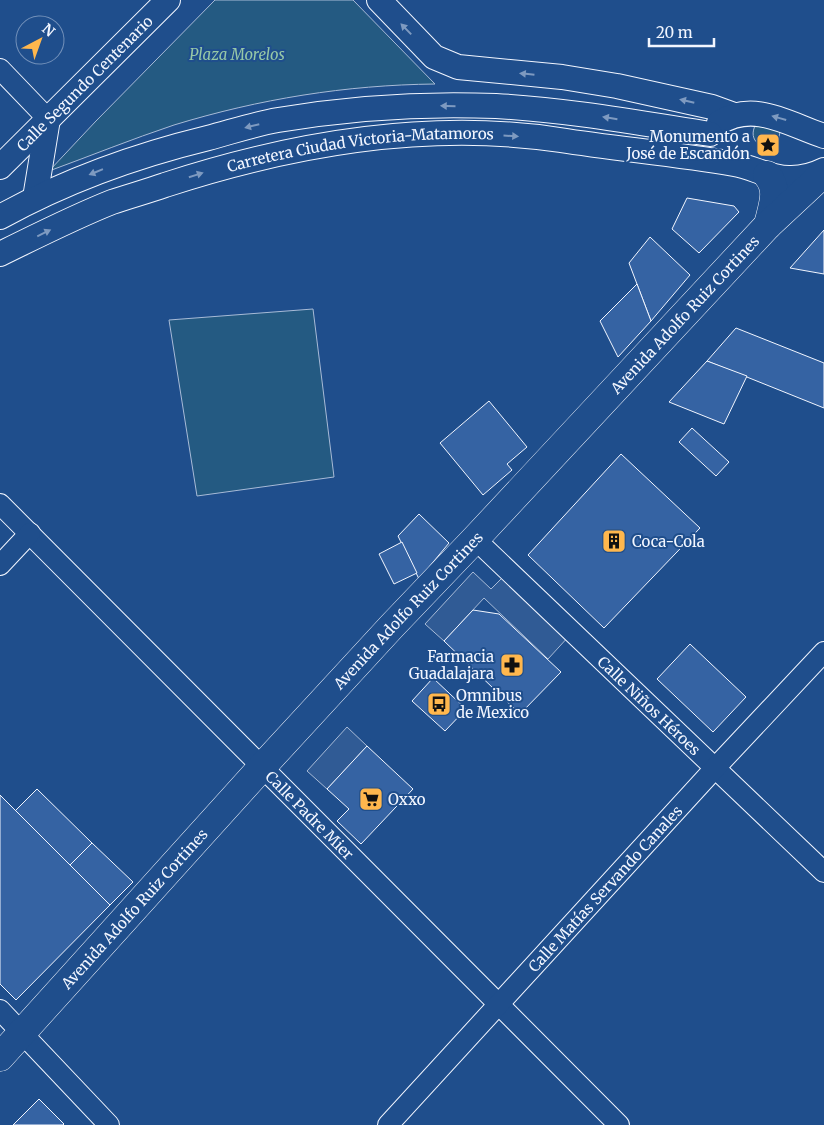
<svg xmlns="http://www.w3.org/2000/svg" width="824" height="1125" font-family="Merriweather,serif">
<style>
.green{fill:#245a82;stroke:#a8bbd7}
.parking{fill:#305b95;stroke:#a8bbd7}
.building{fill:#3563a3;stroke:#f2f6ff}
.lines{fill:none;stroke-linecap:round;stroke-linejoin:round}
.minor-casing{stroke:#f2f6ff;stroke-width:22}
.tertiary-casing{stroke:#f2f6ff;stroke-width:26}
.primary-casing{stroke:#f2f6ff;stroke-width:29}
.minor{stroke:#1f4e8c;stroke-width:20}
.tertiary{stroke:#1f4e8c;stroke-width:24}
.primary{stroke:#1f4e8c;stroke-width:28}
.oneway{fill:#7e9ac0}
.labels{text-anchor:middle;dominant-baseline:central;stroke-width:4;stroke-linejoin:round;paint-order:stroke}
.park-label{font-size:15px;font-style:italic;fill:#97c8a6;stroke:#1f4e8c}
.street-label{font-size:15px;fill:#f2f6ff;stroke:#1f4e8c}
.poi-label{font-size:15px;fill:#f2f6ff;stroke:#1f4e8c;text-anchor:start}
</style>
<rect width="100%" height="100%" fill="#1f4e8c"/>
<g class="green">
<path d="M 215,0 L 353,0 L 435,84 C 346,85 259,99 174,125 C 132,139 90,156 49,171 L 96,121 Z"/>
<path d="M 756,124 L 779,127 L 780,132 L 778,141 C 764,153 746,141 756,124 Z"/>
<polygon points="313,309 334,477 197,496 169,320"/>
</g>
<g class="parking">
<polygon points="473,572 491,589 506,574 570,635 548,659 484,598 444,641 425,624"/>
<polygon points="347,727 367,746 327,789 307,771"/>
</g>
<g class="building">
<polygon points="687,198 734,206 739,212 699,253 672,229"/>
<polygon points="824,230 824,274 790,268"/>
<polygon points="650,237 690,275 651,321 629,263"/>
<polygon points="637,284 651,321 618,357 600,321"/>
<polygon points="736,328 824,363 824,408 707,361"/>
<polygon points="707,361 747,376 724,424 669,402"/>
<polygon points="489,401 527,447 507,464 512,470 483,495 440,443"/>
<polygon points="692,428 729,462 716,476 679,442"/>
<polygon points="621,454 700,528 604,628 528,555"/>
<polygon points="419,514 449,543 419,579 398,536"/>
<polygon points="402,542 417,573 394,584 379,554"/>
<polygon points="473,610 499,614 561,672 520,714 444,641"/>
<polygon points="690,644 746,697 713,732 657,679"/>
<polygon points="433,678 466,709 445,731 412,701"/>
<polygon points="367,746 413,789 361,844 337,821 349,809 327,789"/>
<polygon points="37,789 92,843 70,865 15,811"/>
<polygon points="0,795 110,905 16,1000 0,984"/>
<polygon points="92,843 133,882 110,905 70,865"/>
<polygon points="39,1099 64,1124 63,1125 13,1125"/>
</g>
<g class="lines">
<g class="minor-casing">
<g id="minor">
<polyline points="0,69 48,119"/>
<path id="s1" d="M 0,504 L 619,1125"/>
<path id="s2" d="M 475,539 L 824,872"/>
<polyline points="0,565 30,533"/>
<polyline points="0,1010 109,1125"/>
<path id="s3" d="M 388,1125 L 716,767 L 824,652"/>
</g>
</g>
<g class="tertiary-casing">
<g id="tertiary">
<polyline points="379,0 434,57 458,67 562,77 617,86 712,107 734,115"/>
<path d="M 719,123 C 754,100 790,125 824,136"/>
<path id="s4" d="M 0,167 L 168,0"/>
<polyline points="35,198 48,119"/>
<path d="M 0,217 C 67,180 134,156 208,138 C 231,132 254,124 278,120 C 349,108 423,103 496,106 C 568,110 639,123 710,134"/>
<path id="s5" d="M 0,254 C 37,236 74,217 112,202 C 130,196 148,191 165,185 C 291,144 428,120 560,140 C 618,149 676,154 734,164 C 753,167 771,179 791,178 C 802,178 814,175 824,170"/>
</g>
</g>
<g class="primary-casing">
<g id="primary">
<path d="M 767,175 C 780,190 772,207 768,225"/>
<path id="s6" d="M 0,1057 L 261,768 L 391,627 L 475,539 L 768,225 L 824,173"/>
</g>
</g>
<use href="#minor" class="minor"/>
<use href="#tertiary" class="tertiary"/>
<use href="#primary" class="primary"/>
</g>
<defs><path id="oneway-solid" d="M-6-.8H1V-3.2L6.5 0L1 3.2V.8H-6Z" transform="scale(1.25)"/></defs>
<g class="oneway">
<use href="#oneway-solid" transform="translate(406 29) rotate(-134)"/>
<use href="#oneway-solid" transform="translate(527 74) rotate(-174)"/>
<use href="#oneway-solid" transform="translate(687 101) rotate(-167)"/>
<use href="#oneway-solid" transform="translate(448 106) rotate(-179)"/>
<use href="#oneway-solid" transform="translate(610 118) rotate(-171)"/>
<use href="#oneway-solid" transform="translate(779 118) rotate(-164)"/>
<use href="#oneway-solid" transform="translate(252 126) rotate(166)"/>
<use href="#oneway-solid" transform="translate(511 136) rotate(3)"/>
<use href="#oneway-solid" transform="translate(96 172) rotate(158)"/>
<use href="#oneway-solid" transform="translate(196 175) rotate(-18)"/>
<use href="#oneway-solid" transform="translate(44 233) rotate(-26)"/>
</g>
<defs>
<g id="sight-square" transform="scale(1.25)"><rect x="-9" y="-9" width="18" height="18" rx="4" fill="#ffb74d" stroke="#1f4e8c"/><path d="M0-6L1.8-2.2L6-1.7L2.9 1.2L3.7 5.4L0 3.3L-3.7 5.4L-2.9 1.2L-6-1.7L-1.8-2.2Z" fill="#111"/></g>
<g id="building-square" transform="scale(1.25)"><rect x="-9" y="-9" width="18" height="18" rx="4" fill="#ffb74d" stroke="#1f4e8c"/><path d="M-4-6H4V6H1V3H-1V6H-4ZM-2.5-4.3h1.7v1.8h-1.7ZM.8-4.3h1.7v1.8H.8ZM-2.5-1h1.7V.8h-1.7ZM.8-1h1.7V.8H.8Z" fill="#111"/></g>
<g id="pharmacy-square" transform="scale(1.25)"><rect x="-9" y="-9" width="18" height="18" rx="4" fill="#ffb74d" stroke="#1f4e8c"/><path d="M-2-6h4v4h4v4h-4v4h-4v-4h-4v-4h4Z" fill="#111"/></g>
<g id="bus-square" transform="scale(1.25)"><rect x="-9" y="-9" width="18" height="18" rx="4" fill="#ffb74d" stroke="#1f4e8c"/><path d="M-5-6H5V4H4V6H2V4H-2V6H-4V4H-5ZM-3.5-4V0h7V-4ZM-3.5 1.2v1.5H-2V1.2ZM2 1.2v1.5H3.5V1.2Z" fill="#111"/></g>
<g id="supermarket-square" transform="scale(1.25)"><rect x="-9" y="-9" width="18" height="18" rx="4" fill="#ffb74d" stroke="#1f4e8c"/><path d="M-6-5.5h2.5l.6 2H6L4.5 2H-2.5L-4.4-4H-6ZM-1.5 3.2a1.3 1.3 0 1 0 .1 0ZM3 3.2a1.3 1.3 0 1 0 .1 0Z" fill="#111"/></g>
</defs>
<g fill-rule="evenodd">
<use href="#sight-square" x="768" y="145"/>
<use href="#building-square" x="614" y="541"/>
<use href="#pharmacy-square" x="512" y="665"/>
<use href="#bus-square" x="439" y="704"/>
<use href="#supermarket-square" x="371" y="799"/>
</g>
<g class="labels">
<g class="park-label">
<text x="237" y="54">Plaza Morelos</text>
</g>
<g class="street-label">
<text stroke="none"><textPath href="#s4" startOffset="119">Calle Segundo Centenario</textPath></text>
<text stroke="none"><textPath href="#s5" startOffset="379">Carretera Ciudad Victoria-Matamoros</textPath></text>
<text stroke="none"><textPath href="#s6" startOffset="1010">Avenida Adolfo Ruiz Cortines</textPath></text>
<text stroke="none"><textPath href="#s6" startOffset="605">Avenida Adolfo Ruiz Cortines</textPath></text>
<text stroke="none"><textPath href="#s2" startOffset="241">Calle Niños Héroes</textPath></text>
<text stroke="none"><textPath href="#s1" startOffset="439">Calle Padre Mier</textPath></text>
<text stroke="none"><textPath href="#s3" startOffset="321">Calle Matías Servando Canales</textPath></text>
<text stroke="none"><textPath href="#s6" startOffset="200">Avenida Adolfo Ruiz Cortines</textPath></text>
</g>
<g class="poi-label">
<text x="750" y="136" text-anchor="end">Monumento a<tspan x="750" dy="17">José de Escandón</tspan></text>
<text x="632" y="541">Coca-Cola</text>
<text x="494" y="656" text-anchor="end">Farmacia<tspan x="494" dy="17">Guadalajara</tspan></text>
<text x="456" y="695">Omnibus<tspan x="456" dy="17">de Mexico</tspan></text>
<text x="388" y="799">Oxxo</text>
</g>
</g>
<g transform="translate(40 40) rotate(41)"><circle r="24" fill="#1f4e8c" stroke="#7391ba"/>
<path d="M0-4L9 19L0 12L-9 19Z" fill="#ffb74d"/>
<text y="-8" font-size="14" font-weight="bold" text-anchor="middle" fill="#f2f6ff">N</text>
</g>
<path d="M649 38v8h65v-8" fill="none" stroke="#f2f6ff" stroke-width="2.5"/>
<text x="656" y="38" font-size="15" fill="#f2f6ff" stroke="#1f4e8c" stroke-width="4" paint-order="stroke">20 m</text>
</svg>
